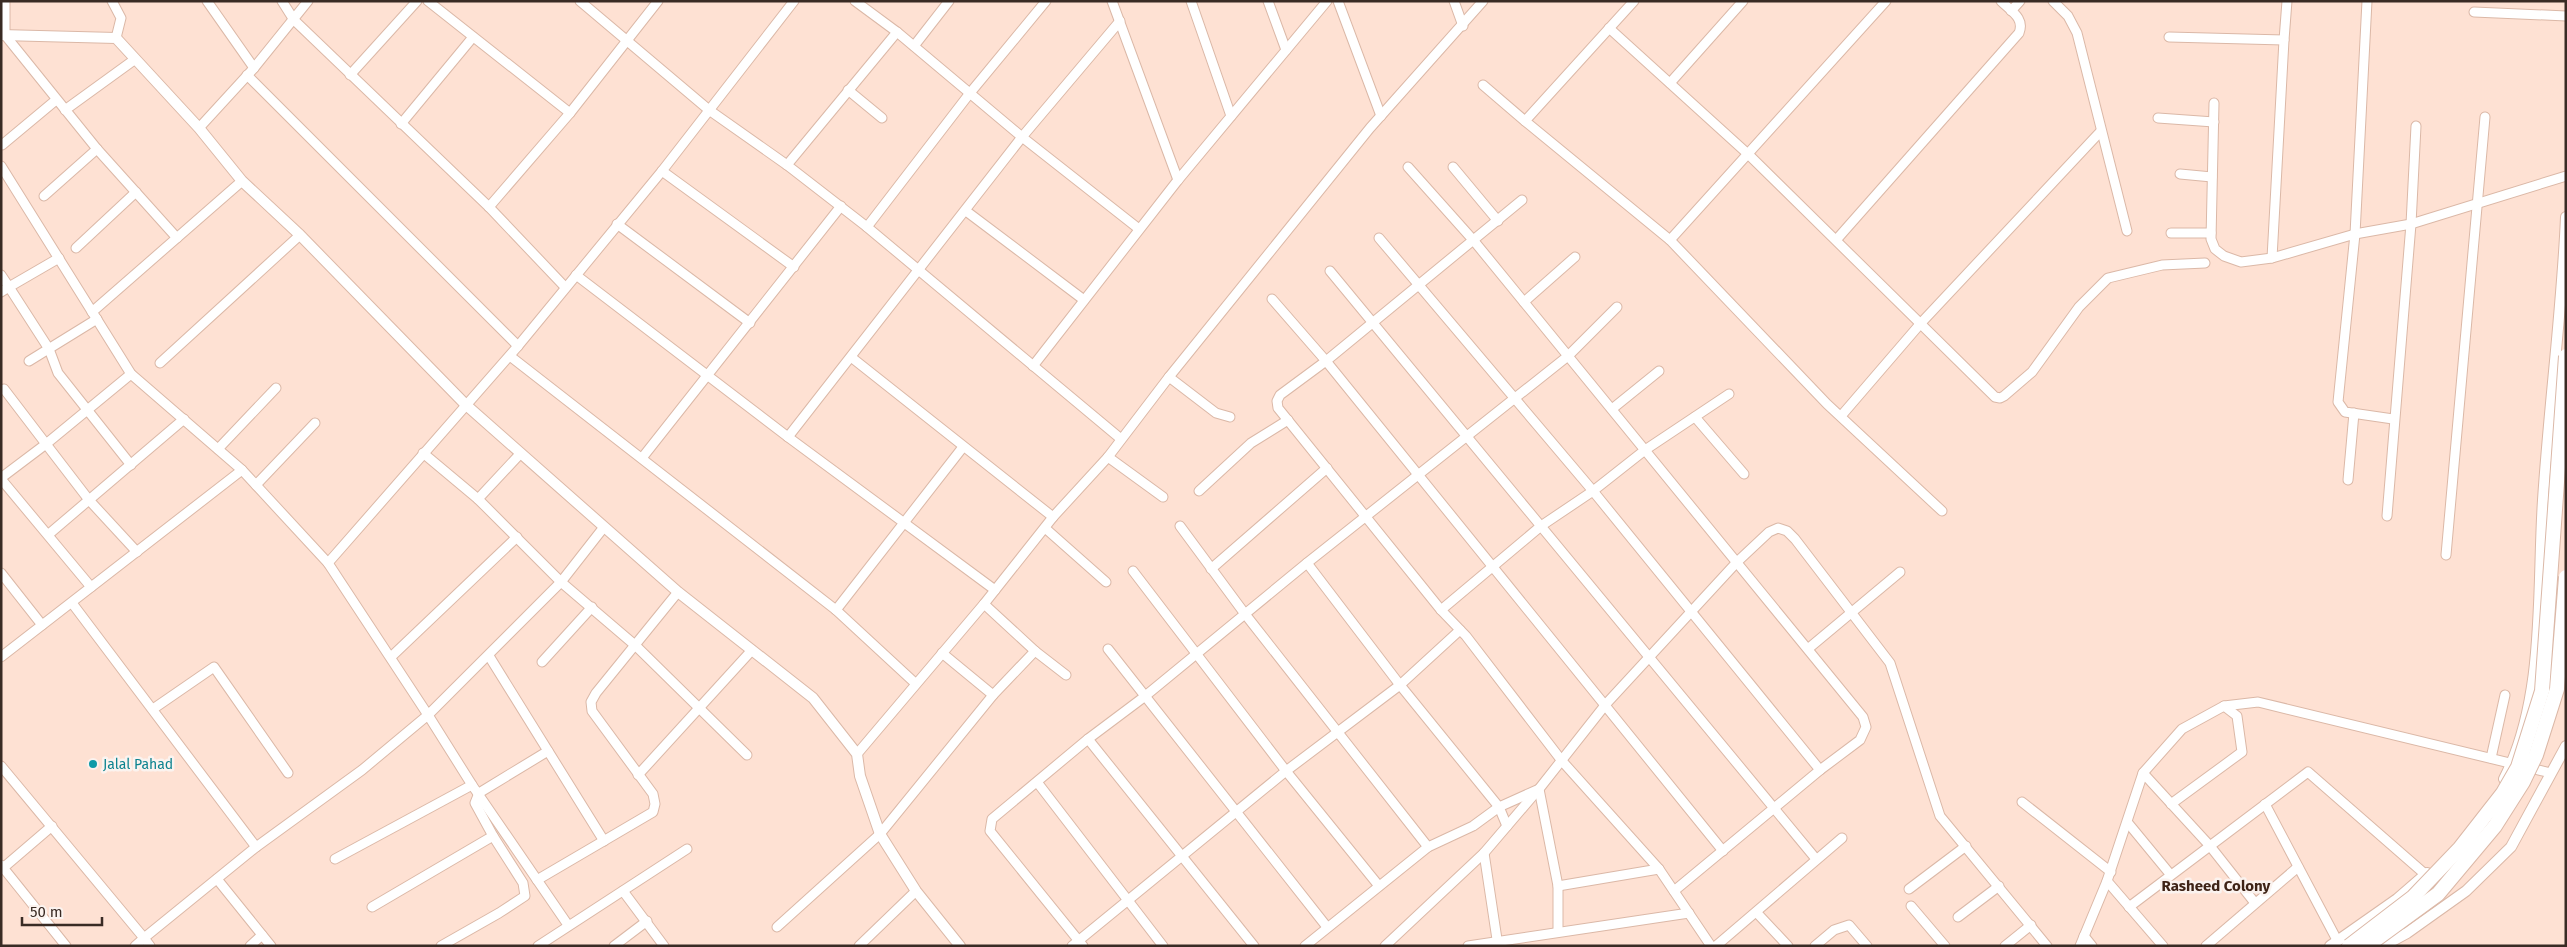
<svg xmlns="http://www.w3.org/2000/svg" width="2567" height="947" font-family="'Fira Sans',sans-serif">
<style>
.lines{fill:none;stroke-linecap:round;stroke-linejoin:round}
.minor-casing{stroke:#dbb8a7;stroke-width:11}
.tertiary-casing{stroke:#dbb8a7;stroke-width:12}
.minor{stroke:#fff;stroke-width:9}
.tertiary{stroke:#fff;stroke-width:10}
.trunk-bridge-casing{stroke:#dbb8a7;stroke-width:16;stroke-linecap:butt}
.trunk-bridge{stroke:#fff;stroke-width:14}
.culture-dot{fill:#0f9aa8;stroke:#fbf3ef;stroke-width:2}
.labels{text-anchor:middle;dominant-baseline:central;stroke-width:5;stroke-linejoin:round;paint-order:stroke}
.culture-label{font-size:14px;fill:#0d838f;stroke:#fbf3ef;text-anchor:start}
.neighbourhood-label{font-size:15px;font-weight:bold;fill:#3e2316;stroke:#fbf3ef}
</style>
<rect width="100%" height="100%" fill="#fee1d3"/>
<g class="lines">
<g class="minor-casing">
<g id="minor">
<polyline points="5,1 5,35 97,149 177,238"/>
<polyline points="112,1 121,18 116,38"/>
<polyline points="207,1 254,68"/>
<polyline points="282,1 294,20 489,207 565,287"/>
<polyline points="428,1 570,113"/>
<polyline points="580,1 709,110 787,165 867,227 1121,439"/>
<polyline points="855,1 897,32 1022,137 1139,229"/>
<polyline points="1112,1 1178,180"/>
<polyline points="1191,1 1231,116"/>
<polyline points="1268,1 1286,50"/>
<polyline points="1338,1 1381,116"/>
<polyline points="1454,1 1463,26"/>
<polyline points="1634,1 1525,121 1670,240 1827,404 1942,511"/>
<polyline points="2053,1 2068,16 2077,33 2127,231"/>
<polyline points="2367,1 2355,234 2338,402 2345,412 2393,419"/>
<polyline points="2011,11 2020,1"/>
<polyline points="2474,12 2566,16"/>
<polyline points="1609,28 1749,155 1995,397 2000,398 2004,396 2032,372 2079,307 2108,278 2162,265 2205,263"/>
<polyline points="2169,37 2284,40 2287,1"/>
<polyline points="914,46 949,1"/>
<polyline points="247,75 518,346"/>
<polyline points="350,75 417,1"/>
<polyline points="1670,83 1743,1"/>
<polyline points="1483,85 1525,121"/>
<polyline points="848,90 882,118"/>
<polyline points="2214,103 2211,239 2215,249 2224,256 2241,262 2272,258 2355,234 2411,224 2566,176"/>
<polyline points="65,110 134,60"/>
<polyline points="2158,118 2214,122"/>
<polyline points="401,124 473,37"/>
<polyline points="199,128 254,68 308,1"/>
<polyline points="2,145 56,100"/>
<polyline points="787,165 897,32"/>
<polyline points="1,166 131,374 242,470 328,563 428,715 561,582 604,527"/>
<polyline points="1408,167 1474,241 1863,717 1866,727 1860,740 1820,770 1674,891"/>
<polyline points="1453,167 1498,221"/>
<polyline points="662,171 794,267"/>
<polyline points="2180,174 2212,177"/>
<polyline points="44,196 97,149"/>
<polyline points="1522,200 1326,361 1280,395 1277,401 1278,408 1441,610 1466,636 1562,761 1659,869 1711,946"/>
<polyline points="489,207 570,113 658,1"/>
<polyline points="966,211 1084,300"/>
<polyline points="617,224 750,323"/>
<polyline points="867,227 970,93 1046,1"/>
<polyline points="2171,233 2211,233"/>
<polyline points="1379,238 1593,491 1820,770"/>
<path d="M 1837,239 L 2019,33 C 2025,18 2011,11 2001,1"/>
<polyline points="1670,240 1886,1"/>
<polyline points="76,248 136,192"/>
<polyline points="2272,258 2284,40"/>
<polyline points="1330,271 1816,859"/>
<polyline points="1,275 9,287 59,258"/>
<polyline points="576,275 788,437 995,590"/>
<polyline points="1,292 9,287 49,349 58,373 131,465"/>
<polyline points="1272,299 1326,361 1723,851"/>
<polyline points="1524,302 1575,257"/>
<polyline points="92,312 242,181"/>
<polyline points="510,356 836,610 915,683"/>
<polyline points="851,357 1053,517"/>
<polyline points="29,361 97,319"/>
<polyline points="160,363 300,235"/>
<polyline points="1033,366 1178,180 1327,1"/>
<polyline points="131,374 46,444 89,500 137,552"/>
<polyline points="1169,377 1216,413 1230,417"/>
<polyline points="1612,409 1659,371"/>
<polyline points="1841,416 1921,323 2101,131"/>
<polyline points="1695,417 1744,474"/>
<polyline points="788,437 1022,137 1120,21"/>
<polyline points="218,449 276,388"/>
<polyline points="423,453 478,499"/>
<polyline points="520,454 478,499 561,582 636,646 747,755"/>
<polyline points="1108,457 1163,497"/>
<polyline points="642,458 841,206"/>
<polyline points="1,478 46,444 4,389"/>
<polyline points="1,479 91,587"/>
<polyline points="2348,480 2354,413"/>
<polyline points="256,485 315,423"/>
<polyline points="1199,491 1251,443 1288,420"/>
<polyline points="2387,516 2411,224 2416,126"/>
<polyline points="1180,526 1245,614 1428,847"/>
<polyline points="1045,528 1106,582"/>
<polyline points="49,534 184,419"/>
<polyline points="2446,555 2485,117"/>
<polyline points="328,563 518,346 662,171 794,1"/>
<polyline points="1307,563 1400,685 1499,807 1507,826"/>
<polyline points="1211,569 1327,468"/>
<polyline points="1133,571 1286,771 1379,886"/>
<polyline points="1,573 42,625"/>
<polyline points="72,603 256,847"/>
<polyline points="984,604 1035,651 1066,675"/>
<polyline points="836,610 963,447"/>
<polyline points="1441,610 1541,526 1593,491 1645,450 1729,394"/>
<polyline points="1809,648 1900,572"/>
<polyline points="1108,649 1327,927"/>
<polyline points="942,653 993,695"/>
<polyline points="392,656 517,537"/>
<polyline points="489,656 604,841"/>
<polyline points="1,657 242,470"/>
<polyline points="542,662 592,607"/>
<polyline points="153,709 214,667 288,773"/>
<polyline points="1088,739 1254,946"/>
<polyline points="857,754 984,604 1053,517 1108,457 1169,377 1370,128 1483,1"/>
<polyline points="2491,758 2505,695"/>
<polyline points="1,766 144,938 256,847 362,770 428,715 472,785 568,925"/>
<polyline points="2143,773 2210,846 2255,903"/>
<polyline points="638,775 752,650"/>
<polyline points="1037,782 1163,946"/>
<polyline points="1539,789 1558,886 1558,932"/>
<polyline points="2022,802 2111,872"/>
<polyline points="2171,804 2242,752 2237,716 2224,706"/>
<polyline points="2265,804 2337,940"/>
<polyline points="2128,823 2170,874"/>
<polyline points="1484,853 1498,946"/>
<polyline points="335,859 472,785"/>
<polyline points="1,865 66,946"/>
<polyline points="3,868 52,826"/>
<polyline points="217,879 271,946"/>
<polyline points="537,880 653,812 655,804 653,794 592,711 591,702 596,693 678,592"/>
<polyline points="2107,881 2163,946"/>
<polyline points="1558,886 1659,869"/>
<polyline points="1909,889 1966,846"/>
<polyline points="623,891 664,946"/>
<polyline points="1911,906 1945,946"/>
<polyline points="372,907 493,836 475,803 479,793 548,751"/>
<polyline points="2129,907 2308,772 2426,875"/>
<polyline points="1757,913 1788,946"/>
<polyline points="1958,917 1999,886"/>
<polyline points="777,927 880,834 993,695 1035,651"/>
<polyline points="2084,936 2092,946"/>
<polyline points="135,946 144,938 150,946"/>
<polyline points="250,946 262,935"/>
<polyline points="441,946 499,913 525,896 523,883 493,836"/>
<polyline points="538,946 687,849"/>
<polyline points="614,946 647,921"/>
<polyline points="859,946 916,891"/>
<polyline points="1072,946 1286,771 1400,685 1460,630"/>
<polyline points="1083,946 990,831 992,819 1088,739 1144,697 1307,563 1568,356 1617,307"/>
<polyline points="1305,946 1428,847 1473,826 1499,807 1539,789 1606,704 1737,562 1769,532 1778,528 1787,531 1795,539 1890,663 1940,816 2047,946"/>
<polyline points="1385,946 1484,853 1537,791"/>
<polyline points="1468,946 1689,913"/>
<polyline points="1716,946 1842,838"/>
<polyline points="1815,946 1834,930 1849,925 1867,946"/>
<polyline points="2005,946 2031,925"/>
<polyline points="2080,946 2107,881 2143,773 2182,729 2224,706 2258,702 2551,773"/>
<polyline points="2206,946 2298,867"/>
</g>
</g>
<g class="tertiary-casing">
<g id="tertiary">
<polyline points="1,35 116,38 199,128 242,181 300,235 465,404 678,592 813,698 857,754 860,776 880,834 916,891 960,946"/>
<path d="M 2504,779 C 2546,697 2537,589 2543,500 C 2549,406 2562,311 2566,217"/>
<polyline points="2330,946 2397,899 2427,873"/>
<polyline points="2383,946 2407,933 2466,891 2511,847 2566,746"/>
</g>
</g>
<use href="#minor" class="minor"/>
<use href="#tertiary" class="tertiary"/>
<g class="trunk-bridge-casing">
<g id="trunk-bridge">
<polyline points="2349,946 2413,897 2460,848 2503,793 2518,767 2542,691 2566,356"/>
<polyline points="2367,946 2438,894 2495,826 2523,782 2536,755 2557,689 2566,577"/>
</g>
</g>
<use href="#trunk-bridge" class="trunk-bridge"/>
</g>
<circle class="culture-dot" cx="93" cy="764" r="5"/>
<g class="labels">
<g class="culture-label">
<text x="103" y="764">Jalal Pahad</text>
</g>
<g class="neighbourhood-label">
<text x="2216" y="886">Rasheed Colony</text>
</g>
</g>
<rect width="2567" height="947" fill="none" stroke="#392b24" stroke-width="5"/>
<path d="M22 917v8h80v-8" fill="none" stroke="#392b24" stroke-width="2.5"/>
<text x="30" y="917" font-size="15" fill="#392b24" stroke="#fbf3ef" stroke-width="4" paint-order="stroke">50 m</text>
</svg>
